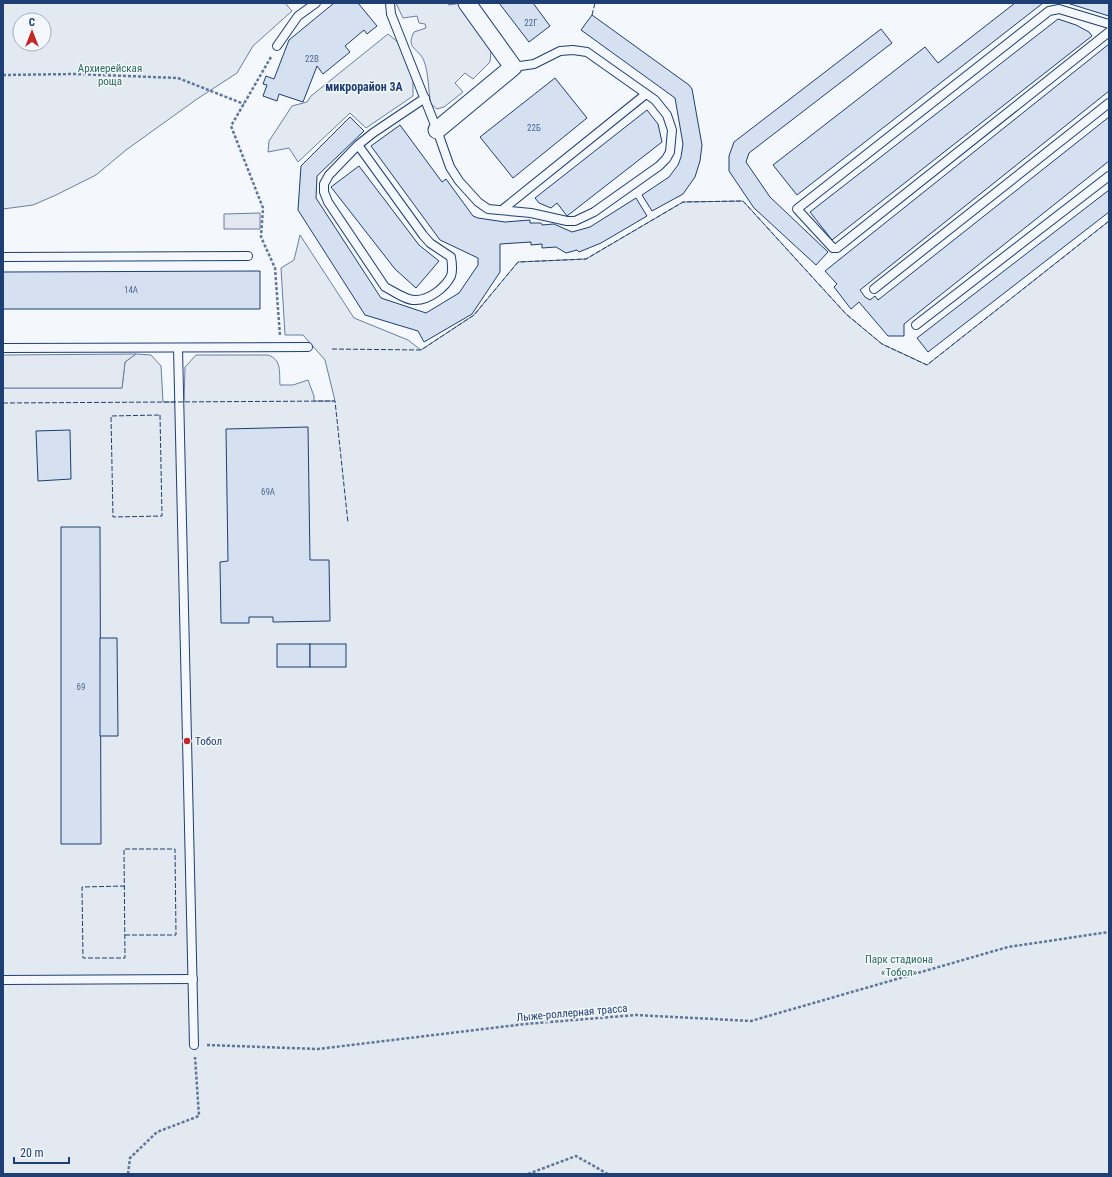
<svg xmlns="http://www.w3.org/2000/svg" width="1112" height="1177" font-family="'Roboto Condensed',sans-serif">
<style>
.green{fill:#e3e9f0;stroke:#687fa3;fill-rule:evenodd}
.parking{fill:#e3e8f0;stroke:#687fa3}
.building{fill:#d5e0f0;stroke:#1d3f73}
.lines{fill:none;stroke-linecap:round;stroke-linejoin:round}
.lane-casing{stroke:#1d3f73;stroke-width:10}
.street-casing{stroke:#1d3f73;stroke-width:19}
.path{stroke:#5e769c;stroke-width:2.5;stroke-dasharray:3 2;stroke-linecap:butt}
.lane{stroke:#f4f7fb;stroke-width:8}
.street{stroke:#f4f7fb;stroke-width:17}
.fence{stroke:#1d3f73;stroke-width:1;stroke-dasharray:5 2;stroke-linecap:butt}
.poi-dot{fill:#c62828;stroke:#f4f7fb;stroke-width:1.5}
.labels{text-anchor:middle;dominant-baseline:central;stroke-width:3;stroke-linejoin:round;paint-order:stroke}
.number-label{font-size:9px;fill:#4b6792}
.park-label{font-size:11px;fill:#2c6c60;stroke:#f4f7fb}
.poi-label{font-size:11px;fill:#1d3f73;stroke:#f4f7fb;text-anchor:start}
.street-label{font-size:11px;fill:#1d3f73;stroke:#f4f7fb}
.neighbourhood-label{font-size:12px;font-weight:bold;fill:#1d3f73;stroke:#f4f7fb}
</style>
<rect width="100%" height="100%" fill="#f4f7fb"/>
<g class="green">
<path d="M 3,3 L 285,3 L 292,11 L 253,46 L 237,73 L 197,99 L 126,150 L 96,175 L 56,195 L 33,205 L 3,209 ZM 20,20 L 44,20 L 44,44 L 20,44 Z"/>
<path d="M 396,3 L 447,3 L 449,5 L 461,3 L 491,51 L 490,62 L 473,79 L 465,73 L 455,83 L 463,92 L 444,107 L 437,109 L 431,104 C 428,91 429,74 424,61 C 419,48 405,49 414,32 L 426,28 L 425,24 L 419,23 L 417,16 L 403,18 Z"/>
<polygon points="388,34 399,43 413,79 413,96 366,128 350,113 298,162 289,148 268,152 269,141 292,106 307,102 311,96"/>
<path d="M 743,201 L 846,314 L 882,344 L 927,365 L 1109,221 L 1109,1174 L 3,1174 L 3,388 L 122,388 L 125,362 L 136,354 L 151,355 L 161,366 L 163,402 L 184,402 L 185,367 L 196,355 L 268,355 C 282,360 279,371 280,385 L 293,385 L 308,380 L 314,396 L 314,401 L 335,401 L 325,360 L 303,335 L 285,335 L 281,268 L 294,260 L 300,235 L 354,318 L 408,340 L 421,350 L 474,315 L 518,262 L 586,259 L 683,202 Z"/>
</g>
<g class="parking">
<polygon points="260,213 260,229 224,229 224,214"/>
<polygon points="136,354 125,362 122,388 3,388 3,355"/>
</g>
<g class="building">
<polygon points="334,3 358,3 377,26 367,34 364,30 345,46 350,52 323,74 317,66 303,102 279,94 277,101 263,96 267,85 263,84 266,76 274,79 289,40"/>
<polygon points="499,3 533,3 550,26 529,42"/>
<polygon points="1015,3 1043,3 797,195 773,165 925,47 938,63"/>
<polygon points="1067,3 1109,3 1109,16"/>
<polygon points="592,15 689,85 692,89 702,145 700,161 695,177 683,194 652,211 642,195 669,177 678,165 681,157 683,144 675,98 581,30"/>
<polygon points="1058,19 1076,25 1089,32 1092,36 832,240 810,212"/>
<polygon points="881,29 892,43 749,153 746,162 770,197 828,252 816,265 754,208 729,171 729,156 734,142"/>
<polygon points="1109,44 1109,91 860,290 865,297 870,300 875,296 878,300 1109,117 1109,161 904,324 904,336 888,336 859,302 851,309 834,287 837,284 825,271"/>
<polygon points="555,78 587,118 513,178 480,137"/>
<polygon points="647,110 658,124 662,142 567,216 557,203 551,208 539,203 535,198"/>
<polygon points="350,117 364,131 317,176 316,198 381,298 426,313 459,293 478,265 478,258 440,240 371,146 400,125 442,182 446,179 473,216 478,218 505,222 530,220 530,223 541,223 542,225 554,224 572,232 590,227 636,198 647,216 601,243 579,252 577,250 566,253 556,247 542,248 542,244 531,245 531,242 500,244 500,272 472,314 424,342 418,331 365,315 298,210 301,166"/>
<polygon points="359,166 419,245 439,261 416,288 395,269 331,187"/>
<polygon points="1109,190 1109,212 928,352 917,338"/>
<polygon points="260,271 260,309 3,309 3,272"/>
<polygon points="308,427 310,560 329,560 330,621 273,622 273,617 249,617 249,623 221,623 220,562 228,561 226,429"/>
<polygon points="70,430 71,479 38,481 36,431"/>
<polygon points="61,527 100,527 101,844 61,844"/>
<polygon points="100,638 117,638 118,736 100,736"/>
<rect x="277" y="644" width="33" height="23"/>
<rect x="310" y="644" width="36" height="23"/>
</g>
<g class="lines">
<g class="lane-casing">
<g id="lane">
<polyline points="390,3 391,14 437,130 450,167 459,181 478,202 488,209 531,213 567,221 575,221 594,212 659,166 666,159 670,152 672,130 667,115 655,100 587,52 573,50 560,51 534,64 513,67"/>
<polyline points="1109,24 1059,9 1049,11 797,209 833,248 837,248 1109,32"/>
<polyline points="277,46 298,16 316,3"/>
<path d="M 358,145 L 423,235 L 430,243 L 451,257 C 452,263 453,270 451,276 C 445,288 429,300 416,300 C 407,301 393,291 385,287 L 328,202 L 324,192 L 324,184 L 329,175 L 358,145 L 373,133 L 425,98"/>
<polyline points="502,210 646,94"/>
<polyline points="3,257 248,256"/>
<polyline points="874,289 1109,103"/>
<polyline points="916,325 1109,176"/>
<polyline points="3,348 308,347"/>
<polyline points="178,348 194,1045"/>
<polyline points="3,980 193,979"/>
</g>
</g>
<g class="street-casing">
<polyline id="street" points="437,130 513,67 467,3"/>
</g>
<g class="path">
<polyline points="271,57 231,126 263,208 261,237 275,268 280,336"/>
<polyline points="3,75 75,74 178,78 244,104"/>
<polyline points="207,1045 318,1049 525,1024 636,1015 751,1021 1008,947 1109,932"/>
<polyline points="128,1174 130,1158 157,1132 199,1116 195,1057"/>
<polyline points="528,1174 576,1156 608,1174"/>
</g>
<use href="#lane" class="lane"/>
<use href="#street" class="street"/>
<g class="fence">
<polyline points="592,15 595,3"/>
<polyline points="332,349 421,350 474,315 518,262 586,259 683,202 743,201 846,314 882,344 927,365 1109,221"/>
<polyline points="3,403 335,401 348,523"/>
<polygon points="160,415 162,516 113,517 111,416"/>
<polyline points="125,886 82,887 83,958 125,958 124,849 175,849 176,935 125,935"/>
</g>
</g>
<circle class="poi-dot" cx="187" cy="741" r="4"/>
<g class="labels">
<g class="number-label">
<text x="531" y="23">22Г</text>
<text x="312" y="59">22В</text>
<text x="534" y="128">22Б</text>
<text x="131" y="290">14А</text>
<text x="268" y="492">69А</text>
<text x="81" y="687">69</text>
</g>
<g class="park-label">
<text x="110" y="68">Архиерейская<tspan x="110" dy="13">роща</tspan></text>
<text x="899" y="959">Парк стадиона<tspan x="899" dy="13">«Тобол»</tspan></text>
</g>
<g class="poi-label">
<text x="195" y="741">Тобол</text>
</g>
<g class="street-label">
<text transform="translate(572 1013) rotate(-5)">Лыже-роллерная трасса</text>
</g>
<g class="neighbourhood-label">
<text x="364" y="87">микрорайон 3А</text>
</g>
</g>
<rect width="1112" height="1177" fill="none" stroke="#1d3f73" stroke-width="8"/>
<g transform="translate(32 32)"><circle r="19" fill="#f4f7fb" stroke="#9eadc5"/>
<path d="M0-3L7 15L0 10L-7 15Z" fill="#c62828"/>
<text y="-6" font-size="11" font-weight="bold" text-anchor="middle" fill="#1d3f73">С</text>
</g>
<path d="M14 1157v6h55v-6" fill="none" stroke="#1d3f73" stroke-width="2"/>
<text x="20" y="1157" font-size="12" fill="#1d3f73" stroke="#f4f7fb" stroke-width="3" paint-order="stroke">20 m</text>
</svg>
